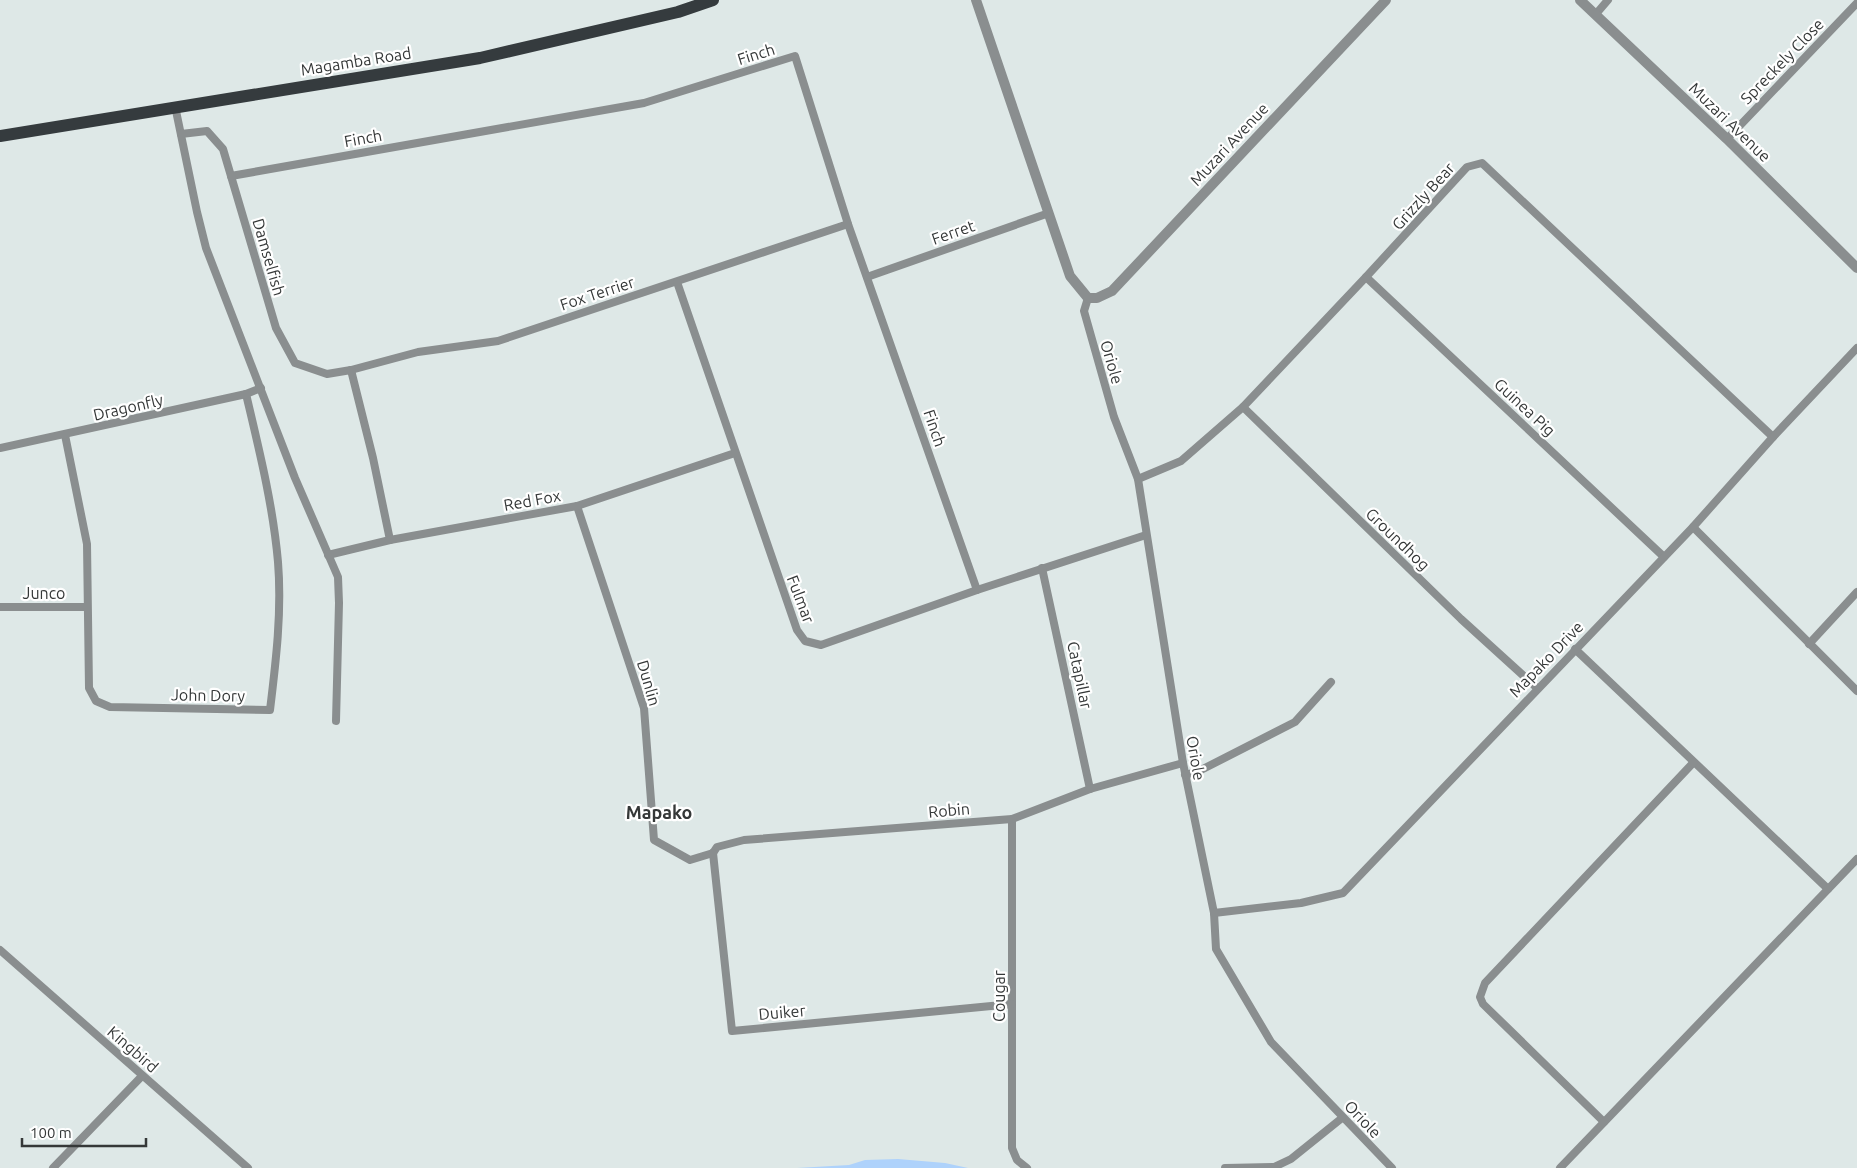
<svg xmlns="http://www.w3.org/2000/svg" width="1857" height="1168" font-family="Ubuntu,sans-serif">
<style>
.water{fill:#aed2fb}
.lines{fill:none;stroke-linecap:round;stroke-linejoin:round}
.minor{stroke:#8a8e8f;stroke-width:8}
.tertiary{stroke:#8a8e8f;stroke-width:10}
.trunk{stroke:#353b3e;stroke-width:12}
.labels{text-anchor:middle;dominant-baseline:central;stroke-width:4.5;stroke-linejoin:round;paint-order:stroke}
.street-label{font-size:16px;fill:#353838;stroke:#fff}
.neighbourhood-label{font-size:18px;font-weight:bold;fill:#353838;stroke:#fff}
</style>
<rect width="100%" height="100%" fill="#dee8e7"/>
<polygon class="water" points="898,1159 945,1163 968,1168 797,1168 849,1165 865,1160"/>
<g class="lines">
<g class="minor">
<polyline points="1596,14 1608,0"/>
<polyline points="175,106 197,212 206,248 295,478 338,577 339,603 336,721"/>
<polyline points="181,134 207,131 223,149 276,328 295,363 327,374 351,370 418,352 498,341 848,224"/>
<polyline points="1727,139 1857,3"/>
<polyline points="231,176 644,103 795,56 848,224 977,590"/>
<polyline points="867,277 1049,213"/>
<polyline points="1366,277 1664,557"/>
<polyline points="677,282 797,630 805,641 821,645 977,590 1146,535"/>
<polyline points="1088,298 1084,311 1114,417 1138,479 1183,763 1214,913 1216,949 1271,1042 1392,1168"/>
<polyline points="351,370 373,458 390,540"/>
<polyline points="1243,407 1461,619 1537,688"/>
<path d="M 65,435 L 87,544 L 89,688 L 96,701 L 110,707 L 270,710 C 276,661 282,611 278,562 C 273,505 259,449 246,394"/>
<polyline points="0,448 246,394 261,388"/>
<polyline points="1138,479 1181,461 1243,407 1366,277 1467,167 1482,163 1773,437"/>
<polyline points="577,506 644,708 654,840 690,860 713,853"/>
<polyline points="1693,527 1857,691"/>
<polyline points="328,555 390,540 577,506 735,453"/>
<polyline points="1042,568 1090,789"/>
<polyline points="0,607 87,607"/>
<polyline points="1809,644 1857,592"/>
<polyline points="1575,649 1828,889"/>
<polyline points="1185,775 1199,771 1295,722 1331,682"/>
<polyline points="1012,819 1012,1148 1017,1160 1027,1168"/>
<polyline points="713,853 717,847 744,840 1012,819 1090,789 1183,763"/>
<polyline points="713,853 732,1031 1012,1004"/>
<polyline points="1214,913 1301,903 1343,893 1693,527 1773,437 1857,348"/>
<polyline points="0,950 248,1168"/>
<polyline points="1604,1122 1483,1004 1480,997 1485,983 1693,763"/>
<polyline points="53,1168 142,1076"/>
<polyline points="1225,1168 1274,1167 1291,1159 1342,1118"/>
<polyline points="1560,1168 1857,859"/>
</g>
<g class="tertiary">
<polyline points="976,0 1070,276 1088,298 1097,298 1112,291 1386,0"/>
<polyline points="1580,0 1727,139 1857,268"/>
</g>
<polyline class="trunk" points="0,136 480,58 678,12 713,0"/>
</g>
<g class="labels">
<g class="street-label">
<text transform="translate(756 54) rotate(-17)">Finch</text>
<text transform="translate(356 61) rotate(-9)">Magamba Road</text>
<text transform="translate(1782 61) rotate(-46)">Spreckely Close</text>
<text transform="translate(1730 122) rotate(44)">Muzari Avenue</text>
<text transform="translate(363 138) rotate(-10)">Finch</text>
<text transform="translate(1229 144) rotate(-47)">Muzari Avenue</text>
<text transform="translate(1423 196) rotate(-48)">Grizzly Bear</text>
<text transform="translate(953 232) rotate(-19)">Ferret</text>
<text transform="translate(269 257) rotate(74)">Damselfish</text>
<text transform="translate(597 293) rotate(-18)">Fox Terrier</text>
<text transform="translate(1112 362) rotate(74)">Oriole</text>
<text transform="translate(128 407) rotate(-13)">Dragonfly</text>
<text transform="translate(1525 407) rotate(43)">Guinea Pig</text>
<text transform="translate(935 428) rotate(71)">Finch</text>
<text transform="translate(532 500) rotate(-10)">Red Fox</text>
<text transform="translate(1398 539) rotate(44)">Groundhog</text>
<text x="44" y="593">Junco</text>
<text transform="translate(801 599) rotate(69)">Fulmar</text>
<text transform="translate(1546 659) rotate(-46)">Mapako Drive</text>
<text transform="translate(1080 675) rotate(78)">Catapillar</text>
<text transform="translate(649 683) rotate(74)">Dunlin</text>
<text transform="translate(208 695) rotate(1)">John Dory</text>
<text transform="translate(1196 758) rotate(80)">Oriole</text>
<text transform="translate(949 810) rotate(-5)">Robin</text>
<text transform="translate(999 996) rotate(-90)">Cougar</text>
<text transform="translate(782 1012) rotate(-5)">Duiker</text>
<text transform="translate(133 1049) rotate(41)">Kingbird</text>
<text transform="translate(1363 1119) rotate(46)">Oriole</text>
</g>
<g class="neighbourhood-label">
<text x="659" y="812">Mapako</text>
</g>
</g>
<path d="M22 1138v8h124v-8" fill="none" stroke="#353838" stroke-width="2.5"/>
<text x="30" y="1138" font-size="15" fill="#353838" stroke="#ffffff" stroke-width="4" paint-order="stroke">100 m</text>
</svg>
